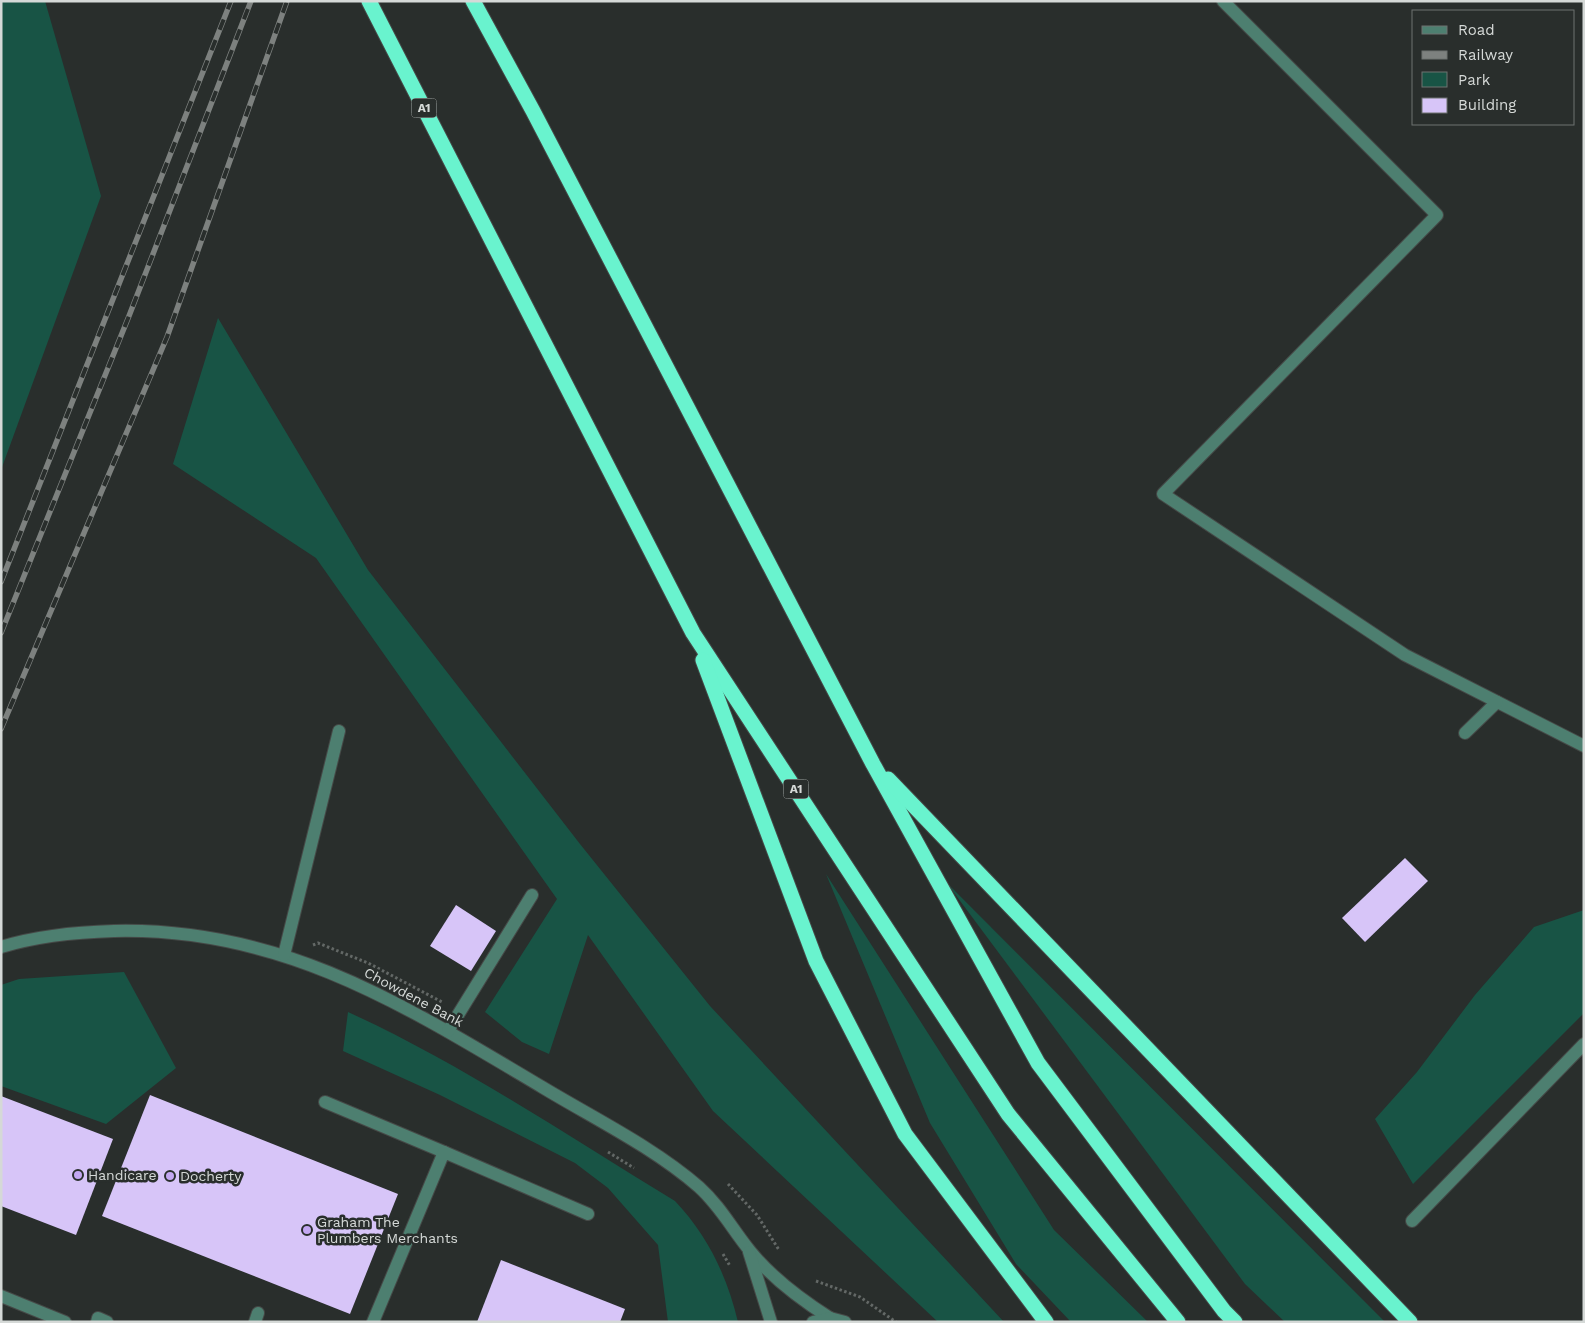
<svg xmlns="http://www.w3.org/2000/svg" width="1585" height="1323" font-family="'Work Sans',sans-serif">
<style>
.green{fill:#185445}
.building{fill:#d7c5f8}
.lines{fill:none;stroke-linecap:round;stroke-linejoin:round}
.minor-casing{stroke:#454947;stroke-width:14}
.highway-casing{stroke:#454947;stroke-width:17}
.path{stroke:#636866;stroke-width:3;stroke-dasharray:2.5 2.5;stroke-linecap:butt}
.minor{stroke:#4d7f70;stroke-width:12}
.highway{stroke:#69f3ce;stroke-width:15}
.rail-casing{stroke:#7d817f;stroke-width:5.5}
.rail{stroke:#292e2c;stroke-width:4;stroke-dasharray:11;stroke-linecap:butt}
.poi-dot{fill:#c3a7f2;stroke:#292e2c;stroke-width:2}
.labels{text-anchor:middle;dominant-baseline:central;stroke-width:5;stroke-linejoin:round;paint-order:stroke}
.shield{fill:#292e2c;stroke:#a1a6a4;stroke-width:1}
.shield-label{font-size:12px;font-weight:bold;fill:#d5d9d7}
.street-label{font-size:14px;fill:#d5d9d7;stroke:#292e2c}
.poi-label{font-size:14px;fill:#d5d9d7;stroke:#292e2c;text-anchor:start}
</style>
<rect width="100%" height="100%" fill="#292e2c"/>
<g class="green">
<polygon points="1,1 45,1 101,196 1,470"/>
<polygon points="218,318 368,570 580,844 710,1006 1004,1322 938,1322 713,1111 588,935 549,1054 522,1042 485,1012 557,899 316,558 173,464"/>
<polygon points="826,874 1054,1230 1148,1322 1071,1322 1016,1264 930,1123"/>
<polygon points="946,882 1385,1322 1285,1322 1245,1284"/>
<polygon points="1584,910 1584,1013 1413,1184 1375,1119 1417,1072 1475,995 1534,927"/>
<polygon points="124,972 176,1068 106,1124 1,1086 1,985 19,979"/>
<path d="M 348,1012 C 462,1064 568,1136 675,1201 C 708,1236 727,1276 738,1322 L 668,1322 L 658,1245 L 608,1188 L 575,1163 L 440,1095 L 343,1051 Z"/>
</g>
<g class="building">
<polygon points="1405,858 1428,881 1365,942 1342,918"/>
<polygon points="456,905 496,931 471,971 430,946"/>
<polygon points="150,1095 398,1194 350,1314 102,1216"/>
<polygon points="1,1096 113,1139 76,1235 1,1206"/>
<polygon points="501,1260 625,1309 620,1322 477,1322"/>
</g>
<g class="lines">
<g class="minor-casing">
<g id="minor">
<polyline points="1223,1 1437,215 1163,494 1405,655 1584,746"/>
<polyline points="1465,733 1497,702"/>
<path d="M 1,947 C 37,936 77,932 114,931 C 282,927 404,1005 542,1087 C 595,1119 653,1147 699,1187 C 721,1207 732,1229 750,1251 C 772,1278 800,1299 830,1318"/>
<polyline points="284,955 339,731"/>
<polyline points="448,1031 532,895"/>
<polyline points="325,1102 444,1152"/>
<polyline points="1412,1221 1584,1044"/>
<polyline points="749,1252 771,1322"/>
<polyline points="1,1296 65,1322"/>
<polyline points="97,1322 98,1318 107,1322"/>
<polyline points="255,1322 258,1313"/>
<polyline points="373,1322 444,1152 588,1214"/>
<polyline points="813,1322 830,1318 845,1322"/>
</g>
</g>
<g class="highway-casing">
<g id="highway">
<polyline points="369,1 693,633 1008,1114 1178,1322"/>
<polyline points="473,1 533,111 873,764 1038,1063 1224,1311 1235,1322"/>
<polyline points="703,660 816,961 905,1134 1046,1322"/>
<polyline points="888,779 1410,1322"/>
</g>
</g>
<g class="path">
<polyline points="313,945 318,943 368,963 442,1002"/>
<polyline points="608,1152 634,1168"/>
<polyline points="728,1184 757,1215 779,1250"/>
<polyline points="723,1254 730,1266"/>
<polyline points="816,1281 860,1297 896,1322"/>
</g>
<use href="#minor" class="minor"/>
<use href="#highway" class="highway"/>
<g class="rail-casing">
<g id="rail">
<polyline points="1,582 231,1"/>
<polyline points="1,633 129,316 251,1"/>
<polyline points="1,729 167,337 287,1"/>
</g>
</g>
<use href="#rail" class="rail"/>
</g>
<g class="poi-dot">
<circle cx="78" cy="1175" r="5"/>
<circle cx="170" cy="1176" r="5"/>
<circle cx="307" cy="1230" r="5"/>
</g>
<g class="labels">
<g class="shield">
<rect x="411.5" y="98.5" width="25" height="19" rx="4"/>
<rect x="783.5" y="779.5" width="25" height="19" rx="4"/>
</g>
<g class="shield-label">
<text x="424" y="108">A1</text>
<text x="796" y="789">A1</text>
</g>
<g class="street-label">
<text transform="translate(414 997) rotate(28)">Chowdene Bank</text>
</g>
<g class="poi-label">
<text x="88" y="1175">Handicare</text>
<text x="180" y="1176">Docherty</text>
<text x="317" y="1222">Graham The<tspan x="317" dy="16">Plumbers Merchants</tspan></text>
</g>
</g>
<rect width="1585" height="1323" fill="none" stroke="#d5d9d7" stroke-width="5"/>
<rect x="1412" y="10" width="162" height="115" fill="#292e2c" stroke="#6e7270"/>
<rect x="1422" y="26" width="25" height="8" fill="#4d7f70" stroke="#6e7270"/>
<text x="1458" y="35" font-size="15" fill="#d5d9d7">Road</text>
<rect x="1422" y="51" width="25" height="8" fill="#7d817f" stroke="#6e7270"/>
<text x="1458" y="60" font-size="15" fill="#d5d9d7">Railway</text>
<rect x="1422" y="72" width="25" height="15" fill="#185445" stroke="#6e7270"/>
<text x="1458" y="85" font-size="15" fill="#d5d9d7">Park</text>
<rect x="1422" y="98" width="25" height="15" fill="#d7c5f8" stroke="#6e7270"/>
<text x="1458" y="110" font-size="15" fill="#d5d9d7">Building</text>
</svg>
